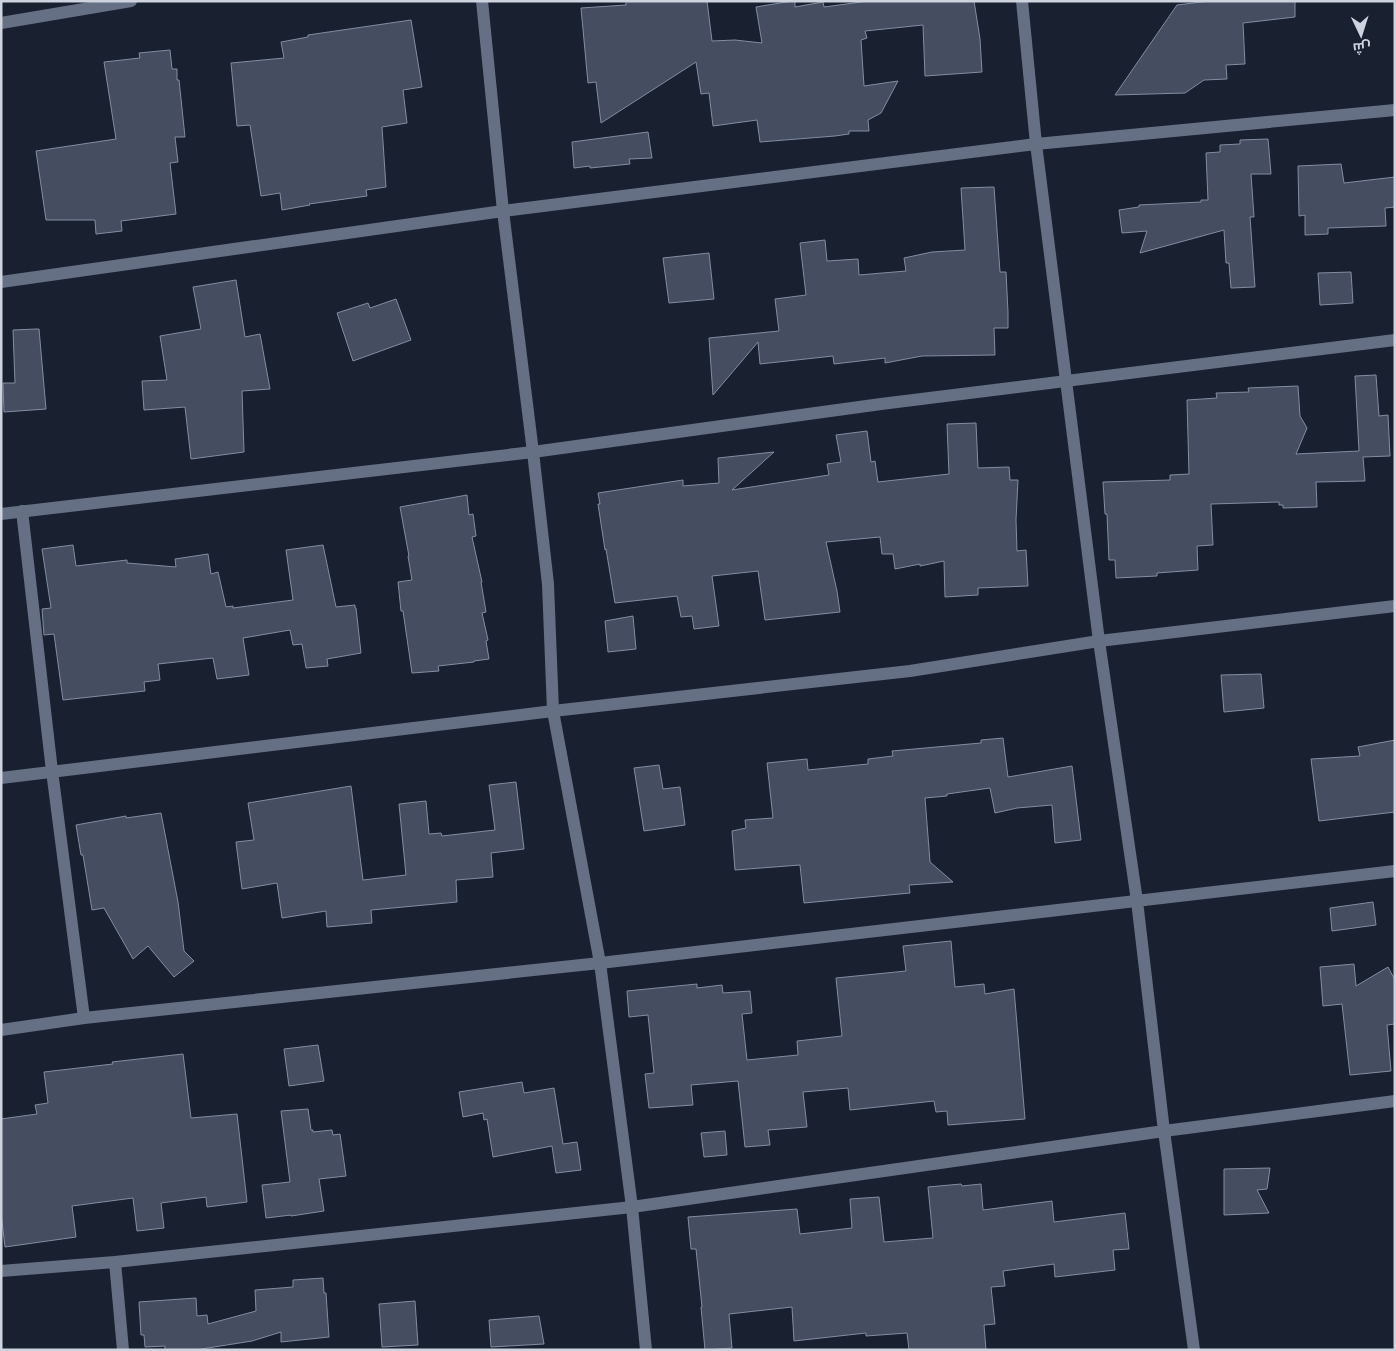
<svg xmlns="http://www.w3.org/2000/svg" width="1396" height="1351" font-family="Merriweather,Cairo,serif">
<style>
.building{fill:#454e60;stroke:#828da1}
.lines{fill:none;stroke-linecap:round;stroke-linejoin:round}
.street{stroke:#667084;stroke-width:12}
</style>
<rect width="100%" height="100%" fill="#192131"/>
<g class="building">
<polygon points="626,1 707,1 712,41 735,40 762,43 756,7 792,1 795,1 795,7 823,2 824,7 869,1 974,1 980,39 982,72 925,76 923,25 865,31 867,38 861,40 864,86 898,81 881,113 868,120 869,131 849,131 849,134 835,136 760,142 757,120 713,126 709,93 701,94 696,62 601,123 596,82 588,83 581,8 626,5"/>
<polygon points="1209,1 1295,1 1295,17 1243,23 1245,64 1226,65 1227,79 1204,80 1185,93 1115,95 1177,5"/>
<polygon points="411,20 422,87 403,90 407,123 382,127 386,187 366,190 367,196 309,204 310,205 282,210 280,193 261,196 250,125 237,126 231,63 284,58 281,42 308,37 308,35"/>
<polygon points="170,50 172,69 177,69 177,80 179,80 185,137 175,137 178,162 170,163 176,214 121,221 122,231 96,234 95,220 46,220 36,151 116,139 104,62 140,58 139,53"/>
<polygon points="648,132 652,158 629,159 630,164 590,168 590,166 574,168 572,142"/>
<polygon points="1268,139 1271,174 1251,174 1254,217 1250,217 1255,287 1231,288 1229,263 1226,263 1224,230 1140,253 1147,231 1122,233 1119,210 1139,207 1139,205 1201,202 1201,200 1208,200 1206,153 1220,152 1220,145 1240,144 1240,140"/>
<polygon points="1341,164 1344,183 1395,177 1395,207 1385,208 1386,226 1328,228 1328,234 1305,235 1305,215 1299,216 1298,166"/>
<polygon points="994,187 1000,272 1006,272 1008,312 1008,328 994,328 995,355 922,356 885,363 885,358 834,364 833,356 760,364 758,342 713,395 709,338 779,331 775,299 806,295 800,243 825,240 827,261 858,259 859,275 906,271 904,258 932,252 965,250 961,188"/>
<polygon points="709,253 714,299 669,303 663,258"/>
<polygon points="1351,272 1353,303 1320,305 1318,273"/>
<polygon points="236,280 245,337 260,334 270,389 242,391 244,452 191,459 185,407 144,410 142,381 167,380 160,336 201,329 193,287"/>
<polygon points="396,299 411,340 353,361 337,313 368,303 370,308"/>
<polygon points="36,329 39,329 46,409 4,412 3,383 15,383 13,330"/>
<polygon points="1376,375 1379,416 1388,415 1390,456 1363,457 1365,481 1316,482 1317,507 1283,508 1283,505 1279,505 1279,502 1211,504 1213,545 1197,546 1198,570 1157,573 1157,576 1116,578 1115,560 1109,560 1107,514 1105,514 1103,482 1170,480 1170,475 1189,474 1187,400 1217,398 1216,393 1249,392 1248,388 1298,386 1300,416 1307,428 1296,454 1359,451 1355,376"/>
<polygon points="976,423 978,468 1009,467 1010,480 1018,480 1016,520 1017,551 1026,550 1028,586 978,588 978,595 945,597 944,561 920,566 920,564 895,569 893,554 882,554 880,537 826,542 837,591 840,612 765,620 758,571 712,576 719,626 694,629 692,616 681,617 677,596 615,603 606,549 605,550 598,504 600,504 598,493 683,480 683,486 719,483 718,458 774,452 732,490 829,475 827,464 841,462 836,435 867,431 871,462 875,461 878,482 949,474 947,424"/>
<polygon points="467,495 469,515 473,514 476,536 472,537 482,582 481,582 486,612 482,613 488,640 486,641 489,659 474,661 474,662 438,666 439,671 412,673 403,611 401,611 398,582 412,580 408,556 409,556 400,507"/>
<polygon points="73,545 76,566 127,560 127,563 176,567 175,559 208,554 211,574 218,572 226,607 233,606 233,608 293,600 286,550 323,545 336,607 355,605 355,608 356,608 361,653 327,659 328,666 306,668 302,644 293,645 290,630 243,638 249,675 217,679 213,658 158,664 160,680 144,682 145,691 63,700 54,634 44,635 42,609 51,608 42,549"/>
<polygon points="633,616 636,649 608,652 605,621"/>
<polygon points="1261,674 1264,708 1224,712 1221,675"/>
<polygon points="1003,738 1008,777 1072,766 1081,840 1055,843 1052,805 1017,808 995,813 990,788 947,794 947,796 925,798 930,862 953,882 909,885 910,893 804,903 800,865 735,870 732,831 746,828 745,820 773,818 767,763 807,759 808,770 868,764 868,759 893,756 892,751 981,743 981,740"/>
<polygon points="1395,740 1395,812 1319,821 1311,759 1360,756 1358,747"/>
<polygon points="659,765 663,789 680,787 685,825 644,831 634,768"/>
<polygon points="516,782 524,849 491,853 493,877 456,880 457,902 371,910 372,923 327,927 326,911 282,918 277,883 242,889 236,842 254,840 248,803 351,786 363,880 406,875 399,804 426,801 429,834 441,833 442,836 495,830 489,785"/>
<polygon points="161,813 178,902 184,951 194,961 174,977 148,946 133,959 104,908 92,910 83,855 81,855 76,825 126,816 126,818"/>
<polygon points="1373,902 1376,925 1332,931 1330,908"/>
<polygon points="951,941 955,987 984,984 985,994 1014,989 1025,1119 948,1125 947,1111 936,1112 934,1101 850,1110 848,1088 803,1092 807,1127 768,1130 770,1145 745,1147 738,1081 691,1085 693,1105 649,1108 645,1074 654,1073 648,1015 629,1017 627,991 697,984 697,988 722,985 723,993 750,991 752,1013 742,1014 747,1060 798,1055 797,1041 842,1036 836,978 906,971 903,946"/>
<polygon points="1354,964 1356,986 1388,967 1395,980 1395,1024 1387,1025 1391,1071 1350,1075 1342,1004 1323,1006 1320,967"/>
<polygon points="318,1045 324,1081 289,1086 284,1049"/>
<polygon points="183,1054 191,1118 237,1114 247,1202 207,1207 206,1197 161,1203 164,1228 137,1231 133,1198 72,1206 76,1237 5,1247 1,1213 1,1119 37,1114 35,1105 48,1103 44,1072 113,1064 112,1062"/>
<polygon points="522,1082 524,1093 554,1088 563,1144 577,1142 581,1170 556,1173 552,1146 493,1157 487,1119 484,1120 483,1113 463,1117 459,1092"/>
<polygon points="308,1109 311,1130 313,1130 313,1132 332,1130 333,1135 340,1134 346,1176 319,1179 324,1211 291,1216 291,1215 266,1218 262,1185 290,1182 281,1111"/>
<polygon points="725,1131 727,1155 704,1157 701,1133"/>
<polygon points="1270,1168 1267,1189 1257,1190 1269,1213 1224,1215 1224,1169"/>
<polygon points="961,1184 962,1186 981,1184 983,1210 1052,1201 1054,1222 1125,1213 1129,1249 1113,1250 1115,1270 1055,1277 1054,1264 1003,1271 1005,1286 991,1287 995,1324 984,1325 986,1350 909,1350 907,1333 866,1336 866,1333 794,1341 792,1307 729,1314 732,1348 705,1350 701,1307 702,1307 696,1249 691,1249 688,1217 797,1209 800,1234 852,1228 850,1199 879,1197 884,1242 933,1238 928,1187"/>
<polygon points="323,1278 324,1293 326,1293 329,1337 281,1342 281,1332 252,1341 195,1350 165,1350 165,1346 145,1347 144,1335 141,1335 139,1302 196,1298 197,1316 207,1315 208,1324 256,1311 255,1290 293,1287 293,1280"/>
<polygon points="415,1301 418,1345 382,1347 379,1304"/>
<polygon points="539,1316 544,1344 491,1347 489,1320"/>
</g>
<g class="lines">
<g class="street">
<polyline points="482,1 503,211 533,452 548,584 553,711 600,963 632,1207 646,1350"/>
<polyline points="1022,1 1036,144 1099,641 1137,901 1164,1131 1194,1350"/>
<polyline points="1,23 131,1"/>
<polyline points="1,282 503,211 1036,144 1395,110"/>
<polyline points="22,511 52,771 84,1018"/>
<polyline points="1,514 533,452 881,404 1395,340"/>
<polyline points="1,778 553,711 910,671 1099,641 1395,606"/>
<polyline points="1,1030 84,1018 600,963 1395,871"/>
<polyline points="115,1262 123,1350"/>
<polyline points="1,1271 115,1262 632,1207 1164,1131 1395,1101"/>
</g>
</g>
<rect width="1396" height="1351" fill="none" stroke="#ced3de" stroke-width="5"/>
<g transform="translate(1361 35) rotate(176)" stroke="#192131" stroke-width="4" paint-order="stroke">
<path d="M0-4L9 19L0 12L-9 19Z" fill="#ced3de"/>
<text y="-8" font-size="14" font-weight="bold" text-anchor="middle" fill="#ced3de">ش</text>
</g>
</svg>
